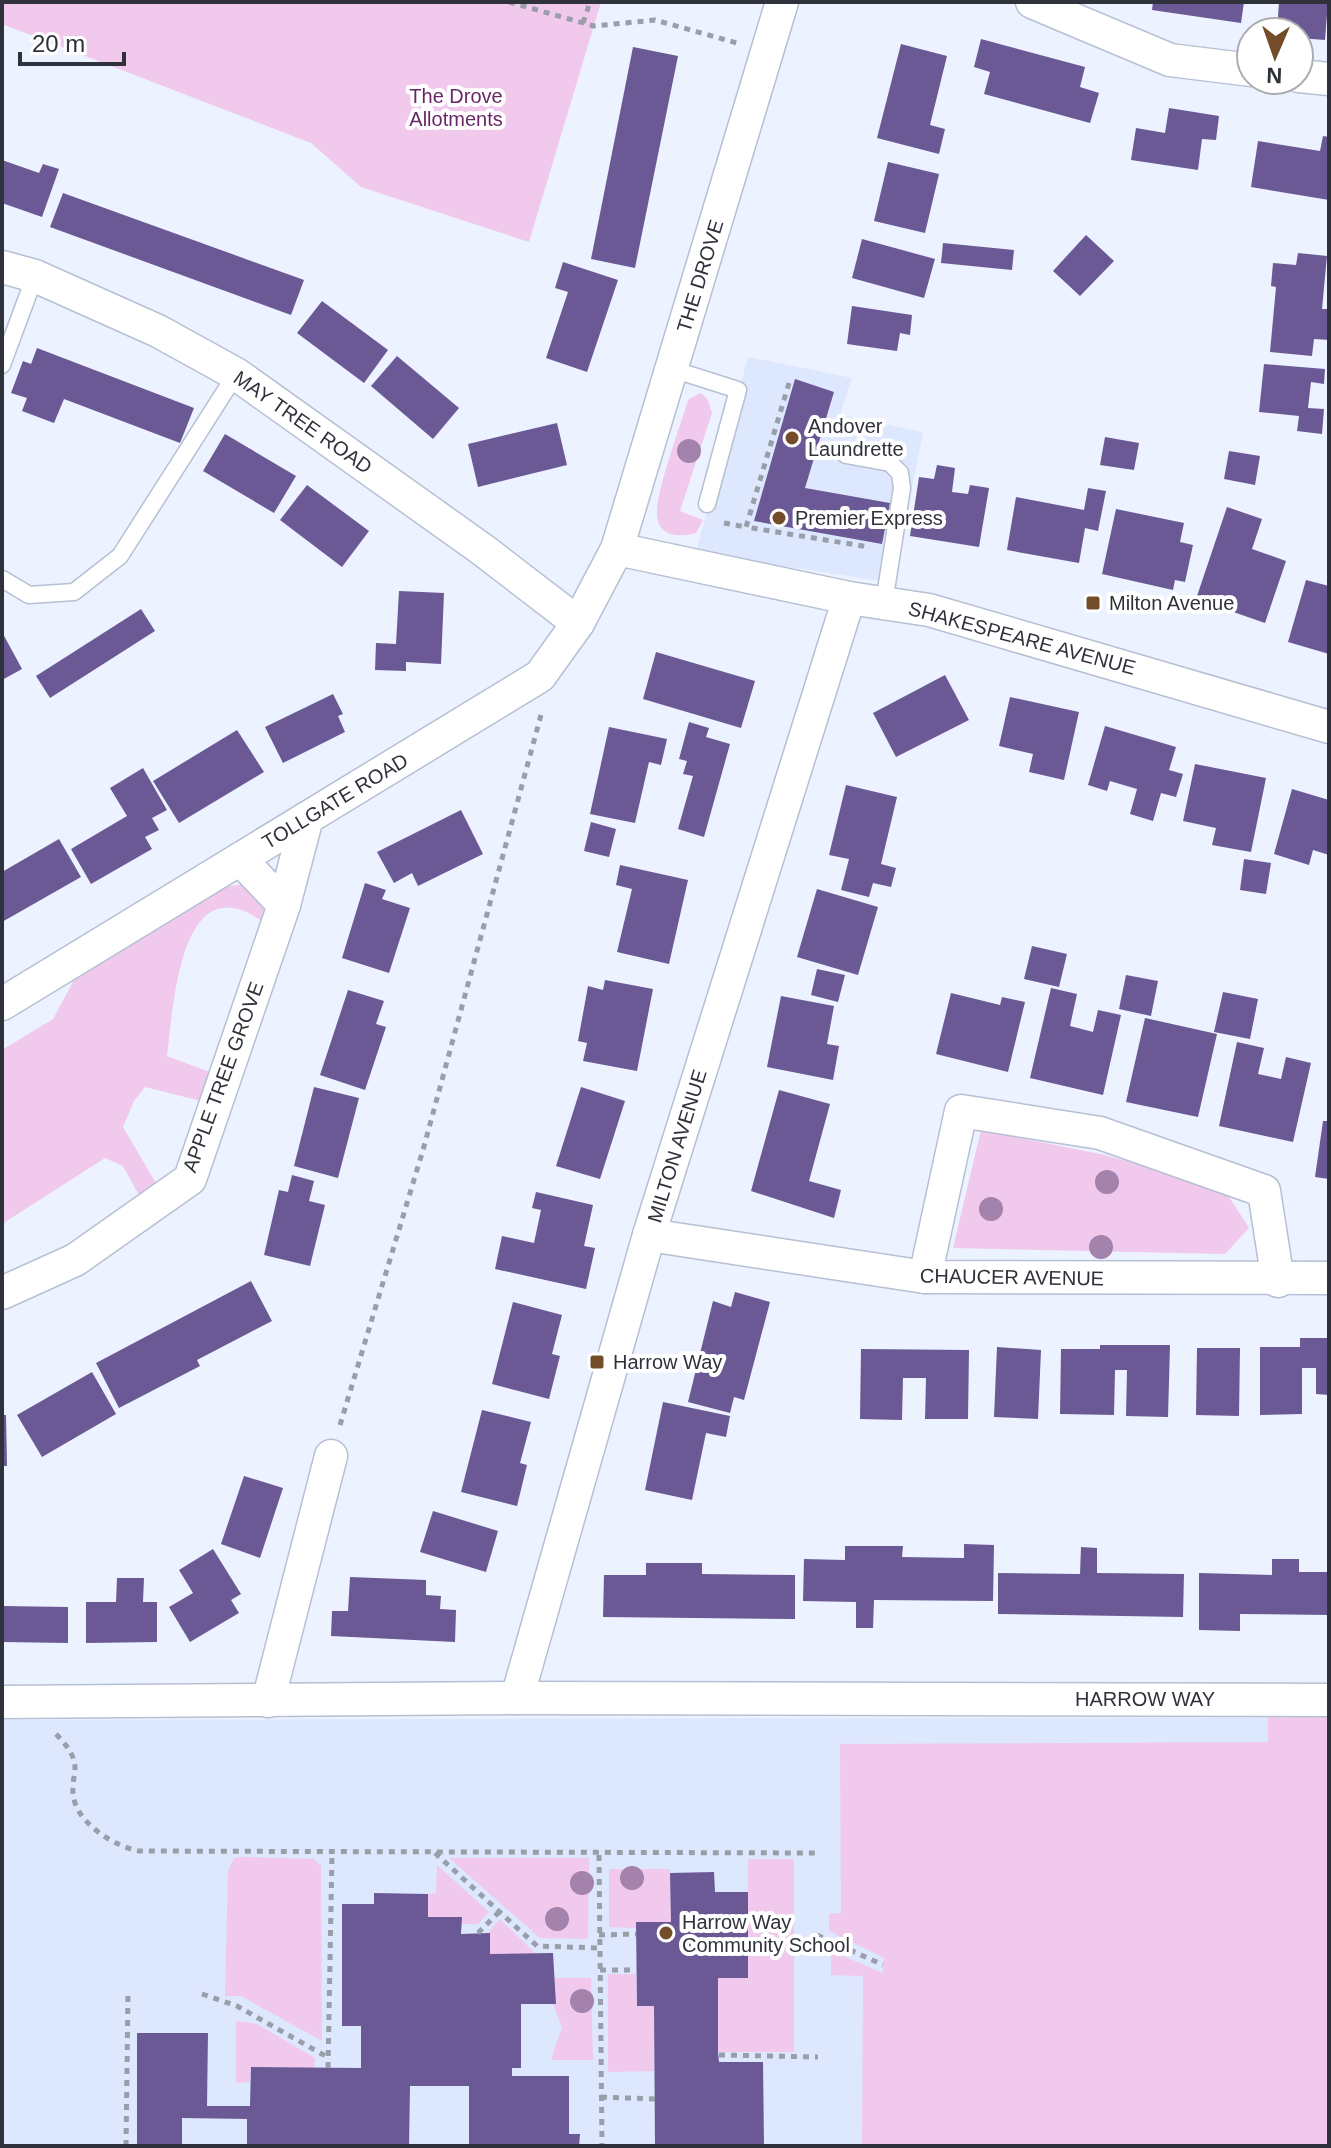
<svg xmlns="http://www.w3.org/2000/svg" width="1331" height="2148" font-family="Arial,sans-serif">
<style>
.built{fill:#dde7fd}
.green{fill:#f0c9ed}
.building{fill:#6b5995}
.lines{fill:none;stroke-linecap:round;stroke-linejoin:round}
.service-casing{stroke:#b6c0d3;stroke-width:19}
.minor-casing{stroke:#b6c0d3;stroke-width:35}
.path{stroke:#999ea9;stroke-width:5;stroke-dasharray:6 6;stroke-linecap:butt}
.service{stroke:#fff;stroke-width:16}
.minor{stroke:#fff;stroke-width:32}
.tree{fill:#a383ac}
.poi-dot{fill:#734c29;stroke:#fff;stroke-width:3}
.labels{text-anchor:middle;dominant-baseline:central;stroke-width:8;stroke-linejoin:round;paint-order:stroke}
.park-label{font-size:20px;fill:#682868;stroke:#fff}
.street-label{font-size:20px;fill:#2f323a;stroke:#fff}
.poi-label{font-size:20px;fill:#2f323a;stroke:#fff;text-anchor:start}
</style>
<rect width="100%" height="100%" fill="#ecf2ff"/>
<g class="built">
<polygon points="748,357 852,378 840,415 923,432 893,583 696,552"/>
<polygon points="1329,1717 1329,2146 2,2146 2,1720"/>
</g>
<g class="green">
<polygon points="2,2 601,2 529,242 361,187 311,143 2,24"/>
<path d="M 700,393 L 707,398 L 712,413 L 680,511 L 703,520 L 696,533 C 680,538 658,536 657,516 C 655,493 681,425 688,400 Z"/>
<path d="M 240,885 L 250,887 L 268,905 L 267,925 C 181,858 174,1002 167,1056 L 218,1075 L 209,1103 L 145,1087 L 134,1101 L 123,1127 L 160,1190 L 141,1199 L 123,1166 L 105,1158 L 2,1224 L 2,1050 L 53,1019 L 74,980 L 228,886 Z"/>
<polygon points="981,1130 1105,1155 1224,1189 1249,1228 1225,1254 953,1248"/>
<polygon points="1268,1717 1329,1717 1329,2146 862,2146 863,1976 831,1975 831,1951 883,1973 884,1958 829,1931 829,1914 841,1913 840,1744 1268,1742"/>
<polygon points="243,1857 314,1859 321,1866 322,2041 241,1996 225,1996 228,1871 234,1858"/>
<polygon points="449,1858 589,1858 588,1939 540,1938"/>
<polygon points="748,1859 794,1859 794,2052 718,2052 718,1978 748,1977"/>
<polygon points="437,1865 489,1912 478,1924 461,1924 461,1917 428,1917 428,1894 436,1893"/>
<polygon points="609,1869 670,1869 671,1922 636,1922 636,1928 609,1927"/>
<polygon points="500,1919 536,1954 490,1954 487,1934"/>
<polygon points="608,1974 636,1974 637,2006 654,2006 654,2071 608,2072"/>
<polygon points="554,1978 591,1978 593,2060 551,2060 562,2027 553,2004"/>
<polygon points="236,2021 257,2024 315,2058 314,2068 251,2067 250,2082 236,2083"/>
</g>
<g class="building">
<polygon points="1153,2 1244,2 1241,23 1152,10"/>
<polygon points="1279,2 1328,2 1325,40 1299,38 1299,32 1277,32"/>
<polygon points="981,39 1085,67 1080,87 1099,93 1090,123 984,94 990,72 974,67"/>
<polygon points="901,44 947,56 930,125 945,129 939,154 877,138"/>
<polygon points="633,47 678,56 635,268 591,259"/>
<polygon points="1169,108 1219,116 1216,140 1202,139 1198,170 1131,160 1136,128 1165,133"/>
<polygon points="1323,136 1329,137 1329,200 1251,187 1258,141 1320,151"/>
<polygon points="2,160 39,173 43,164 59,169 42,217 2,203"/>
<polygon points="888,162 939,174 925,233 874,221"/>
<polygon points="63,193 304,280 291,315 50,227"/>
<polygon points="1086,235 1114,261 1080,296 1053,271"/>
<polygon points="862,239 935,259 924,298 852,278"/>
<polygon points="943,243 1014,250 1012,270 941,263"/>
<polygon points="1298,253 1327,256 1322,309 1329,309 1329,340 1314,339 1312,356 1270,352 1276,287 1271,286 1273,263 1296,265"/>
<polygon points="563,262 618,280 587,372 546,358 568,292 555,288"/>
<polygon points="322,301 388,350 364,383 297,333"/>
<polygon points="852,306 912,315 910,335 900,333 897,351 847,344"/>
<polygon points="37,348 194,408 180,443 64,399 54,423 22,411 27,398 11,393 23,361 31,364"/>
<polygon points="397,356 459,408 433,439 371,386"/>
<polygon points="1264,364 1325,369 1324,384 1311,382 1308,408 1324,409 1322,434 1297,431 1299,416 1259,412"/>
<polygon points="795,379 834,392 805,488 890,503 882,544 754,521"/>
<polygon points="557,423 567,465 478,487 468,444"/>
<polygon points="225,434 296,476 274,513 203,471"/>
<polygon points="1105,437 1139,443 1134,470 1100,465"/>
<polygon points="1229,451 1260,456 1255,485 1224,479"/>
<polygon points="937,465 955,468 952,492 968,494 970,485 989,488 979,547 910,536 919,477 934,479"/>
<polygon points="307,485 369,531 342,567 280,520"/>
<polygon points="1088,488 1106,491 1098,531 1085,528 1079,563 1007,550 1016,497 1084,510"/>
<polygon points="1227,507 1262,519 1252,549 1286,561 1265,623 1196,599"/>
<polygon points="1116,509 1184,523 1180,542 1193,545 1185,582 1175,580 1173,590 1102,574"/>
<polygon points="1306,580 1329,586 1329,654 1288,642"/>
<polygon points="399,591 444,593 441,664 406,662 406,671 375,670 376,643 396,644"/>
<polygon points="141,609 155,631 50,698 36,676"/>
<polygon points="2,632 22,669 2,680"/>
<polygon points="656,652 755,681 741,728 643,699"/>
<polygon points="945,675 969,720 896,757 873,713"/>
<polygon points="333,694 343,714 338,716 345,732 283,763 265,727"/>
<polygon points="1010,697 1079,712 1064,780 1029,772 1033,754 999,746"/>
<polygon points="689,722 709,728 706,737 730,744 704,837 678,829 693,776 683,774 687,761 679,759"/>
<polygon points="1105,726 1176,747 1169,770 1183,774 1176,797 1161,793 1153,821 1130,814 1137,789 1110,781 1107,791 1088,785"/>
<polygon points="609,727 667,739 661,765 649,762 635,823 590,814"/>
<polygon points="237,730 264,772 179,823 153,781"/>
<polygon points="1195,764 1266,778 1251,852 1212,845 1216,828 1183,821"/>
<polygon points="143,768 167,810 152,818 159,830 145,837 152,849 91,884 71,849 127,816 110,788"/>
<polygon points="846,785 897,797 881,864 896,868 891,887 873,883 869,897 841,890 849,859 829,855"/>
<polygon points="1292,789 1329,800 1329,855 1313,850 1309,865 1274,854"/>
<polygon points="461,810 483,854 418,886 412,873 394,883 377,852"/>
<polygon points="591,822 616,829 609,857 584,851"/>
<polygon points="59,839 81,877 2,922 2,872"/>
<polygon points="1244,859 1271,863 1266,894 1240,890"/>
<polygon points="620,865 688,880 669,964 617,952 632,889 616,885"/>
<polygon points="365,883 386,890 382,899 410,908 389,973 342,958"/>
<polygon points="817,889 878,907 858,975 797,957"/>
<polygon points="1032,946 1067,954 1059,987 1024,979"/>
<polygon points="817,969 845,975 838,1002 811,995"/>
<polygon points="1126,975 1158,981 1151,1016 1119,1009"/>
<polygon points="605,980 653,989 637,1071 583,1061 587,1043 578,1041 588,986 603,990"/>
<polygon points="1051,988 1077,994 1070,1026 1093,1032 1098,1010 1121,1015 1103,1095 1030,1078"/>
<polygon points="348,990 384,1001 376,1024 386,1027 365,1090 320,1075"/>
<polygon points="1223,992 1258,999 1250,1039 1214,1032"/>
<polygon points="951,993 1000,1005 1002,997 1025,1002 1008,1072 936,1054"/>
<polygon points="781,996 834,1006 827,1044 839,1046 833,1080 767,1067"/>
<polygon points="1145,1018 1217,1034 1198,1117 1126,1102"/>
<polygon points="1237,1042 1264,1048 1258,1074 1281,1079 1286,1057 1311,1063 1293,1142 1219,1126"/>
<polygon points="314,1087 359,1098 338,1178 294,1166"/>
<polygon points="581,1087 625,1101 600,1179 556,1166"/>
<polygon points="779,1090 830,1104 809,1181 841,1190 834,1218 751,1191"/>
<polygon points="1323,1121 1329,1121 1329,1179 1315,1177"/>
<polygon points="292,1175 314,1181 309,1201 325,1205 310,1266 264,1255 279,1190 288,1192"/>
<polygon points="536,1192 593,1205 584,1246 595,1248 586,1289 495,1269 502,1236 534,1243 541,1210 532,1208"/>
<polygon points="251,1281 272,1321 197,1360 200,1366 119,1408 96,1363"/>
<polygon points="735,1292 770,1302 744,1400 734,1397 730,1413 688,1402 713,1301 731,1307"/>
<polygon points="513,1302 562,1315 552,1354 560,1356 549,1399 492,1384"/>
<polygon points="1300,1338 1329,1338 1329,1395 1316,1394 1316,1368 1302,1368 1302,1414 1260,1415 1260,1347 1300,1347"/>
<polygon points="1100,1345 1170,1345 1168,1417 1126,1416 1127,1370 1115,1370 1114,1415 1060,1414 1061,1349 1100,1349"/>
<polygon points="997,1347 1041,1350 1038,1419 994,1417"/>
<polygon points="1197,1348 1240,1348 1239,1416 1196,1415"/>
<polygon points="861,1349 969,1350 968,1419 925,1419 926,1378 903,1378 902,1420 860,1419"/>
<polygon points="92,1372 116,1414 42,1457 17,1415"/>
<polygon points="663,1402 730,1416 726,1437 706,1433 692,1500 645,1490"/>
<polygon points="482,1410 531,1422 520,1463 527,1465 517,1506 461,1492"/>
<polygon points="2,1415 6,1415 7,1466 2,1466"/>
<polygon points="244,1476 283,1488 260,1558 221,1544"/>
<polygon points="433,1511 498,1531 486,1572 420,1552"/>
<polygon points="964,1544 994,1545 993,1601 874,1600 873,1628 856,1628 856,1602 803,1601 804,1559 845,1560 845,1546 903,1546 902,1557 964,1558"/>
<polygon points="1081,1547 1097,1548 1097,1573 1184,1574 1183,1617 998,1614 998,1573 1080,1574"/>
<polygon points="213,1549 241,1594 231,1600 239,1613 190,1642 169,1607 193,1593 179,1570"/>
<polygon points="1272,1559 1299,1559 1299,1572 1329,1572 1329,1615 1240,1614 1240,1631 1199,1630 1199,1573 1272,1575"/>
<polygon points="646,1563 702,1563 702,1574 795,1575 795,1619 603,1617 604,1575 646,1575"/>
<polygon points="350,1577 426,1580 426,1595 441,1596 440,1609 456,1610 455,1642 331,1636 332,1611 348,1611"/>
<polygon points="117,1578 144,1578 143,1602 157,1602 157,1642 86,1643 86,1602 116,1602"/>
<polygon points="2,1606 68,1607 68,1643 2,1642"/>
<polygon points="714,1872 715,1892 748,1892 748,1978 718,1978 718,2052 719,2062 763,2062 764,2146 655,2146 654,2006 637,2006 636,1922 671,1922 670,1873"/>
<polygon points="374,1893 428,1894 428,1917 462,1917 461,1934 490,1933 490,1954 553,1953 556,2004 521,2004 521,2068 512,2068 512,2076 569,2076 569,2134 580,2134 579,2146 469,2146 469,2086 410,2086 409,2146 247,2146 247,2119 182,2118 182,2146 137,2146 137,2033 208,2033 207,2106 250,2106 251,2067 361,2068 361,2026 342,2026 342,1904 374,1904"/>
</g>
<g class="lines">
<g class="service-casing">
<g id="service">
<polyline points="2,365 35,276"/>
<polyline points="672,369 738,390 707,504"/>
<polyline points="846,455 890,463 900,473 902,488 884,603"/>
<polyline points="2,579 29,595 74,592 120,556 236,374"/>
</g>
</g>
<g class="minor-casing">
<g id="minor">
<polyline points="1032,2 1170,60 1251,70"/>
<polyline points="1299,76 1329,79"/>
<polyline points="2,267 35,276 158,331 236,374 483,550 578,623"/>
<polyline points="617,549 849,598 929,610 1329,727"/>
<polyline points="240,859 284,905"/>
<polyline points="2,1004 540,676 578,623 617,549 782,2"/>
<polyline points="649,1235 925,1277 1329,1278"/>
<polyline points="925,1277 961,1111 1100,1133 1264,1191 1278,1281"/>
<polyline points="2,1293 75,1260 190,1179 284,905 307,818"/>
<polyline points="517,1698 649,1235 849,598"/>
<polyline points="268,1701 331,1456"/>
<polyline points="2,1702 517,1698 1329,1700"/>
</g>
</g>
<g class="path">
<polyline points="509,2 594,26 655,20 737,43"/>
<polyline points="583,23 590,2"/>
<polyline points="789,383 746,527 869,547"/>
<polyline points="724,523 746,527"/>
<polyline points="340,1425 423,1150 541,715"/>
<path d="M 56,1734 C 90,1769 66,1773 75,1803 C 83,1827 117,1847 139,1851 L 818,1853"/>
<polyline points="435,1853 537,1946 599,1948"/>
<polyline points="599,1855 602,2146"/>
<polyline points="478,1933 499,1912"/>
<polyline points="599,1935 636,1934"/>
<polyline points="817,1935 883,1965"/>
<polyline points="600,1970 636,1970"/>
<polyline points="202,1994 237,2006 329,2058"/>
<polyline points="719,2055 818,2057"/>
<polyline points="328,2068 332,1853"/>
<polyline points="601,2097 655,2099"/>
<polyline points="126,2146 128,1992"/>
</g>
<use href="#service" class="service"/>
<use href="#minor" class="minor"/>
</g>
<g class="tree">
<circle cx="689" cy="451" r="12"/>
<circle cx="1107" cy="1182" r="12"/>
<circle cx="991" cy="1209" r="12"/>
<circle cx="1101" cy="1247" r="12"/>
<circle cx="632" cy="1878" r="12"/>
<circle cx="582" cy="1883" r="12"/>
<circle cx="557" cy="1919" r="12"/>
<circle cx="582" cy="2001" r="12"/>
</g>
<g class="poi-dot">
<circle cx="792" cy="438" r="8"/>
<circle cx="779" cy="518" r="8"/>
<rect x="1085" y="595" width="16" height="16" rx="4"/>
<rect x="589" y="1354" width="16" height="16" rx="4"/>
<circle cx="666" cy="1933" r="8"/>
</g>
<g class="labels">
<g class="park-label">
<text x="456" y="96">The Drove<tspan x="456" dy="23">Allotments</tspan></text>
</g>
<g class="street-label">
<text transform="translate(700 276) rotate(-73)">THE DROVE</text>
<text transform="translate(303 422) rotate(35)">MAY TREE ROAD</text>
<text transform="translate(1022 638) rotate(15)">SHAKESPEARE AVENUE</text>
<text transform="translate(335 801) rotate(-31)">TOLLGATE ROAD</text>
<text transform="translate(223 1077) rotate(-70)">APPLE TREE GROVE</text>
<text transform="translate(677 1146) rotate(-73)">MILTON AVENUE</text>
<text transform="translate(1012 1277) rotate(1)">CHAUCER AVENUE</text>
<text x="1145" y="1699">HARROW WAY</text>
</g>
<g class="poi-label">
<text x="808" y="426">Andover<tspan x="808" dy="23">Laundrette</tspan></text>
<text x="795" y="518">Premier Express</text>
<text x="1109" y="603">Milton Avenue</text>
<text x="613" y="1362">Harrow Way</text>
<text x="682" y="1922">Harrow Way<tspan x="682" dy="23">Community School</tspan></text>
</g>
</g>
<rect width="1331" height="2148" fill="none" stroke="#2f323a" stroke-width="8"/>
<g transform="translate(1275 56) rotate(182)"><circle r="38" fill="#ffffff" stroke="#acadb0" stroke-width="2"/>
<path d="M0-6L14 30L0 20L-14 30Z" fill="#734c29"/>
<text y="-12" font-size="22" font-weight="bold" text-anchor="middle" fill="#2f323a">N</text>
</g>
<path d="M20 52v12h104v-12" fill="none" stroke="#2f323a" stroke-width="4"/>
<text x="32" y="52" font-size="24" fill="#2f323a" stroke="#ffffff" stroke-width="6" paint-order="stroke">20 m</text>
</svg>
